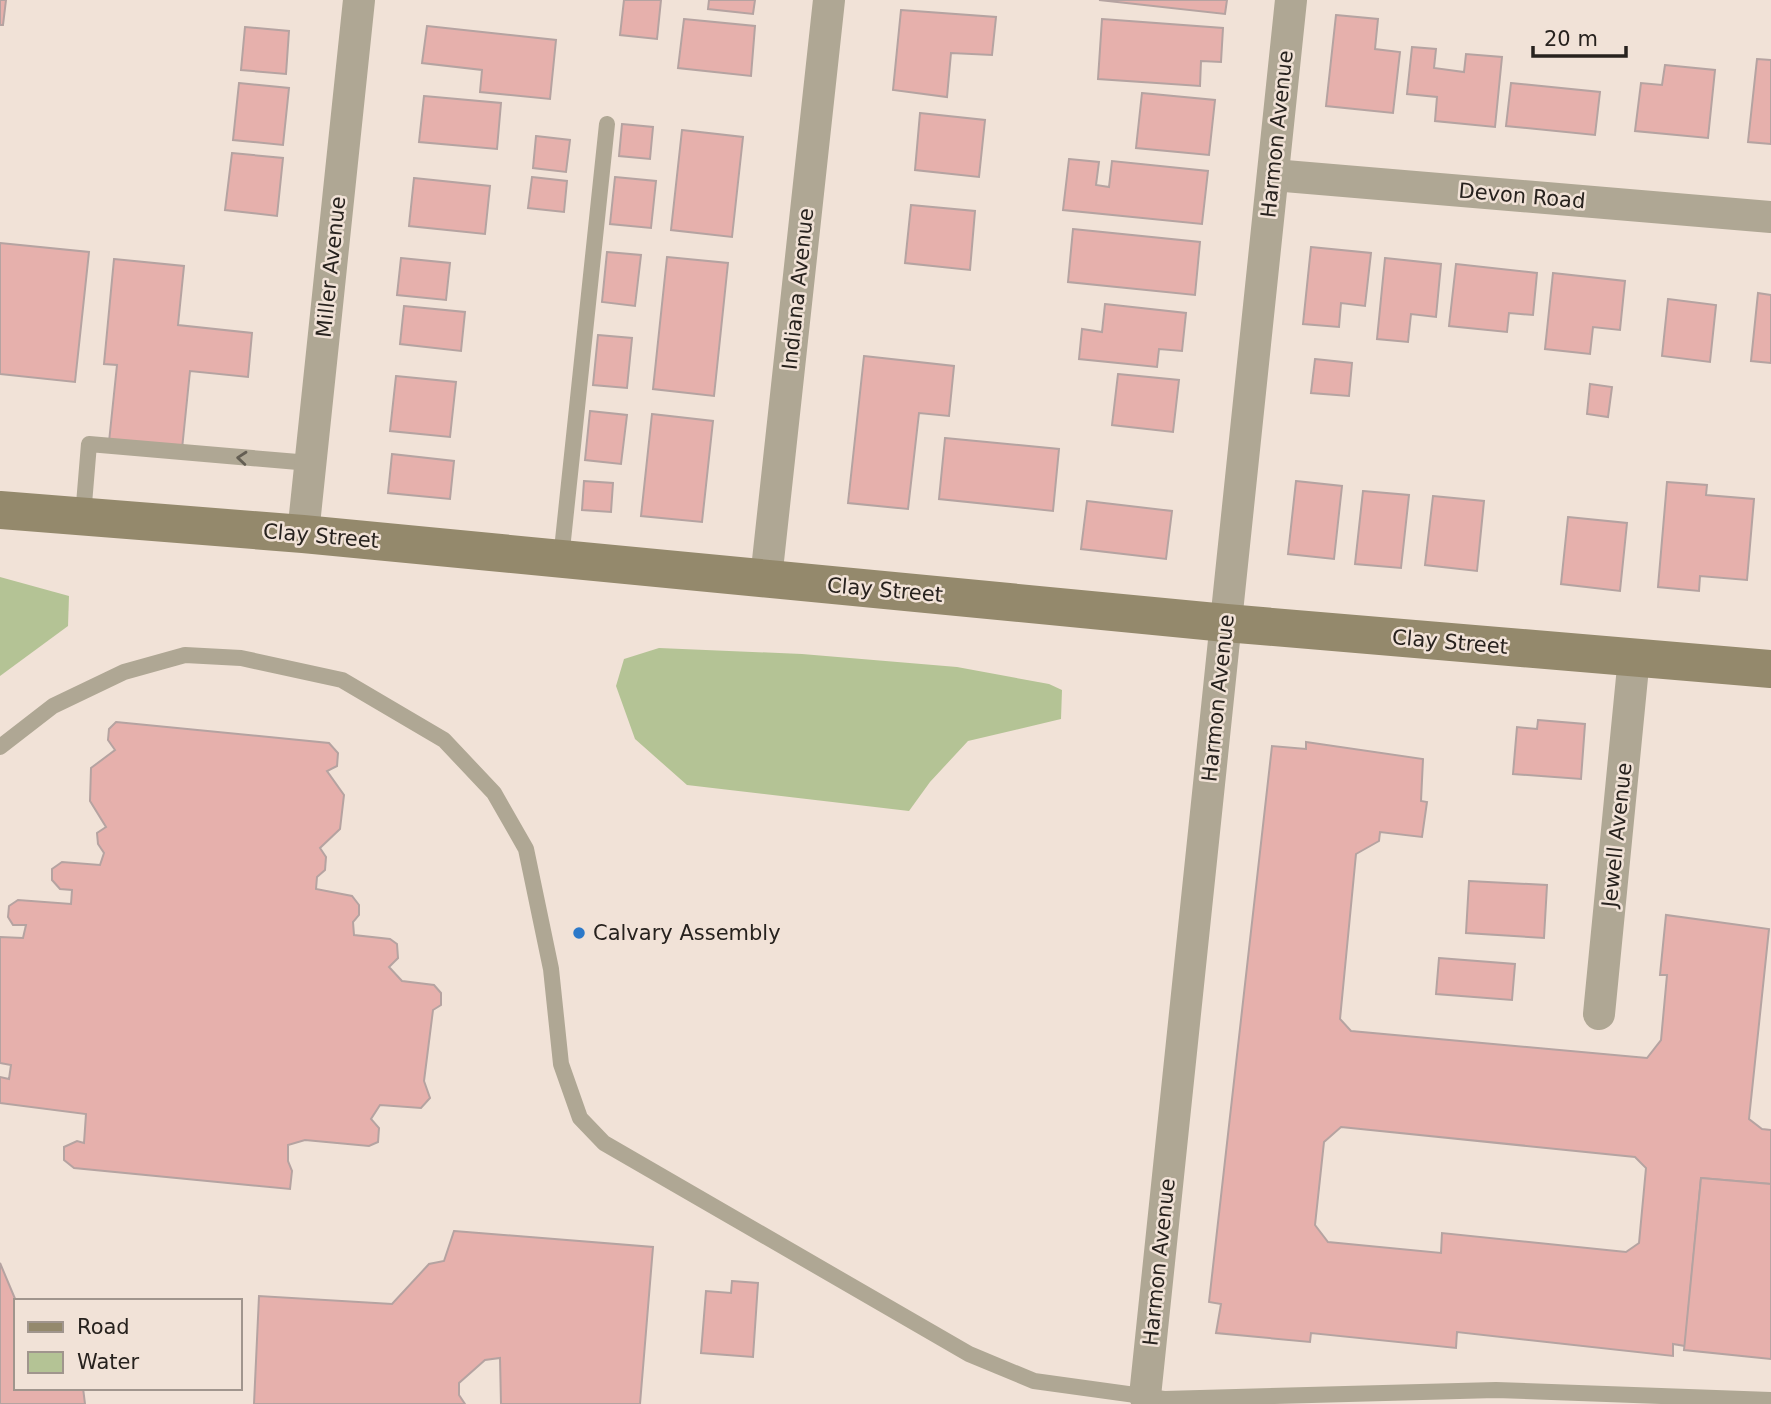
<svg xmlns="http://www.w3.org/2000/svg" width="1771" height="1404" font-family="'DejaVu Sans',sans-serif">
<style>
.water{fill:#b4c395}
.building{fill:#e6b0ac;stroke:#b5a3a1;stroke-width:2;fill-rule:evenodd}
.lines{fill:none;stroke-linecap:round;stroke-linejoin:round}
.lane{stroke:#afa794;stroke-width:16}
.street{stroke:#afa794;stroke-width:32}
.secondary{stroke:#94896c;stroke-width:38}
.oneway{stroke:#645e53}
.poi-dot{fill:#2c79c9;stroke:#f1e2d7;stroke-width:2.5}
.labels{text-anchor:middle;dominant-baseline:central;stroke-width:5;stroke-linejoin:round;paint-order:stroke}
.street-label{font-size:21px;fill:#27221e;stroke:#f1e2d7}
.poi-label{font-size:21px;fill:#27221e;stroke:#f1e2d7;text-anchor:start}
</style>
<rect width="100%" height="100%" fill="#f1e2d7"/>
<g class="water">
<polygon points="0,577 69,596 68,626 0,676"/>
<polygon points="659,648 802,654 957,667 1049,684 1062,690 1061,719 968,741 930,782 909,811 687,785 635,739 616,686 624,659"/>
</g>
<g class="building">
<polygon points="0,0 6,0 3,25 0,25"/>
<polygon points="624,0 661,0 657,39 620,35"/>
<polygon points="709,0 755,0 753,14 708,9"/>
<polygon points="1099,0 1227,0 1225,14"/>
<polygon points="901,10 996,17 992,55 951,53 947,97 893,90"/>
<polygon points="1336,15 1378,19 1375,49 1400,52 1393,113 1326,106"/>
<polygon points="684,19 755,26 751,76 678,68"/>
<polygon points="1102,19 1223,28 1221,62 1201,61 1200,86 1098,79"/>
<polygon points="427,26 556,40 550,99 480,92 482,70 422,63"/>
<polygon points="245,27 289,31 286,74 241,70"/>
<polygon points="1412,47 1436,49 1434,68 1464,72 1466,54 1502,57 1495,127 1435,121 1437,97 1407,94"/>
<polygon points="1757,59 1771,60 1771,144 1748,142"/>
<polygon points="1665,65 1715,70 1708,138 1635,131 1641,83 1662,85"/>
<polygon points="239,83 289,88 283,145 233,140"/>
<polygon points="1511,83 1600,92 1595,135 1506,126"/>
<polygon points="1142,93 1215,100 1209,155 1136,148"/>
<polygon points="424,96 501,103 497,149 419,142"/>
<polygon points="920,113 985,120 979,177 915,170"/>
<polygon points="622,124 653,127 650,159 619,156"/>
<polygon points="682,130 743,137 732,237 671,230"/>
<polygon points="536,136 570,140 566,172 533,168"/>
<polygon points="232,153 283,158 277,216 225,210"/>
<polygon points="1069,159 1099,162 1096,185 1109,187 1112,161 1208,171 1202,224 1063,210"/>
<polygon points="532,177 567,181 564,212 528,208"/>
<polygon points="615,177 656,181 651,228 610,224"/>
<polygon points="414,178 490,186 485,234 409,226"/>
<polygon points="911,205 975,211 970,270 905,263"/>
<polygon points="1073,229 1200,242 1195,295 1068,282"/>
<polygon points="0,243 89,252 75,382 0,374"/>
<polygon points="1311,247 1371,253 1365,306 1341,303 1339,327 1303,324"/>
<polygon points="607,252 641,255 635,306 602,302"/>
<polygon points="667,257 728,263 714,396 653,389"/>
<polygon points="401,258 450,263 446,300 397,295"/>
<polygon points="1385,258 1441,264 1436,317 1411,314 1408,342 1377,339"/>
<polygon points="114,259 184,266 178,325 252,333 248,377 190,371 182,449 109,442 117,365 104,364"/>
<polygon points="1456,264 1537,273 1533,315 1509,313 1507,332 1449,326"/>
<polygon points="1553,273 1625,281 1620,330 1593,327 1590,354 1545,349"/>
<polygon points="1758,293 1771,295 1771,363 1751,361"/>
<polygon points="1668,299 1716,305 1710,362 1662,356"/>
<polygon points="1105,304 1186,313 1182,351 1159,349 1157,367 1079,359 1082,329 1102,332"/>
<polygon points="404,306 465,312 461,351 400,344"/>
<polygon points="598,335 632,338 627,388 593,385"/>
<polygon points="864,356 954,366 949,416 919,413 908,509 848,503"/>
<polygon points="1315,359 1352,363 1349,396 1311,393"/>
<polygon points="1118,374 1179,380 1173,432 1112,425"/>
<polygon points="396,376 456,382 450,437 390,431"/>
<polygon points="1590,384 1612,387 1608,417 1587,414"/>
<polygon points="590,411 627,415 621,464 585,460"/>
<polygon points="652,414 713,421 702,522 641,516"/>
<polygon points="945,438 1059,449 1053,511 939,499"/>
<polygon points="392,454 454,461 450,499 388,493"/>
<polygon points="584,481 613,483 611,512 582,510"/>
<polygon points="1296,481 1342,486 1334,559 1288,554"/>
<polygon points="1667,482 1707,485 1706,495 1754,499 1747,580 1700,576 1699,591 1658,587"/>
<polygon points="1363,491 1409,495 1401,568 1355,564"/>
<polygon points="1433,496 1484,501 1477,571 1425,565"/>
<polygon points="1087,501 1172,511 1166,559 1081,549"/>
<polygon points="1568,517 1627,523 1620,591 1561,584"/>
<polygon points="1538,720 1585,724 1581,779 1513,774 1517,727 1537,729"/>
<polygon points="116,722 329,743 338,753 337,766 327,771 344,795 340,829 320,848 326,857 325,870 317,877 316,889 352,896 359,905 359,915 353,922 354,935 390,939 397,944 398,958 389,967 402,981 434,985 441,993 441,1005 433,1010 424,1081 430,1098 421,1108 380,1105 371,1119 379,1128 378,1142 369,1146 305,1140 288,1145 288,1161 292,1171 290,1189 74,1168 64,1160 64,1147 77,1141 84,1143 86,1114 0,1103 0,1077 9,1079 11,1065 0,1063 0,937 23,938 26,925 13,925 8,917 9,906 18,900 71,904 72,890 60,889 52,880 52,869 62,862 100,865 104,853 98,844 97,833 106,827 90,801 91,768 115,750 108,740 109,729"/>
<path d="M 1306,742 L 1423,759 L 1421,801 L 1427,802 L 1422,837 L 1380,832 L 1379,841 L 1356,854 L 1340,1019 L 1351,1031 L 1647,1058 L 1661,1040 L 1667,975 L 1660,975 L 1666,915 L 1769,929 L 1749,1119 L 1762,1129 L 1771,1130 L 1771,1184 L 1701,1178 L 1685,1346 L 1673,1344 L 1673,1356 L 1457,1332 L 1456,1348 L 1311,1333 L 1310,1342 L 1216,1333 L 1221,1304 L 1209,1302 L 1272,746 L 1306,749 ZM 1341,1127 L 1635,1157 L 1646,1168 L 1639,1243 L 1626,1252 L 1442,1233 L 1441,1253 L 1328,1242 L 1315,1225 L 1324,1142 Z"/>
<polygon points="1469,881 1547,885 1544,938 1466,933"/>
<polygon points="1439,958 1515,964 1512,1000 1436,994"/>
<polygon points="1701,1178 1771,1184 1771,1359 1684,1350"/>
<polygon points="454,1231 653,1247 640,1404 501,1404 500,1358 485,1360 459,1383 459,1395 465,1404 254,1404 259,1296 392,1304 429,1264 444,1261"/>
<polygon points="0,1263 16,1301 16,1388 83,1388 85,1404 0,1404"/>
<polygon points="732,1281 758,1283 753,1357 701,1353 706,1291 731,1293"/>
</g>
<g class="lines">
<g class="lane">
<polyline points="83,516 89,444 310,463"/>
<polyline points="561,559 607,124"/>
<polyline points="0,747 53,706 124,672 185,655 241,658 342,680 444,740 494,793 526,849 551,969 561,1064 580,1118 604,1143 969,1354 1034,1381 1164,1399 1496,1390 1771,1400"/>
</g>
<g class="street">
<polyline points="1273,175 1771,217"/>
<polyline points="303,534 359,0"/>
<polyline points="766,579 829,0"/>
<polyline points="1599,1014 1634,657"/>
<polyline points="1145,1396 1291,0"/>
</g>
<polyline class="secondary" points="0,510 303,534 1226,623 1771,669"/>
</g>
<defs><path id="oneway-chevron" d="M-2-3.5L2.5 0L-2 3.5" fill="none" stroke-width="1.6" stroke-linecap="round" stroke-linejoin="round" transform="scale(1.75)"/></defs>
<use class="oneway" href="#oneway-chevron" transform="translate(242 458) rotate(-175)"/>
<circle class="poi-dot" cx="579" cy="933" r="7"/>
<g class="labels">
<g class="street-label">
<text transform="translate(1277 134) rotate(-84)">Harmon Avenue</text>
<text transform="translate(1522 196) rotate(5)">Devon Road</text>
<text transform="translate(331 267) rotate(-84)">Miller Avenue</text>
<text transform="translate(798 289) rotate(-84)">Indiana Avenue</text>
<text transform="translate(321 536) rotate(5)">Clay Street</text>
<text transform="translate(885 590) rotate(5)">Clay Street</text>
<text transform="translate(1450 642) rotate(5)">Clay Street</text>
<text transform="translate(1218 698) rotate(-84)">Harmon Avenue</text>
<text transform="translate(1617 835) rotate(-84)">Jewell Avenue</text>
<text transform="translate(1159 1262) rotate(-84)">Harmon Avenue</text>
</g>
<g class="poi-label">
<text x="593" y="933">Calvary Assembly</text>
</g>
</g>
<rect x="14" y="1299" width="228" height="91" fill="#f1e2d7" stroke="#a0958d" stroke-width="2"/>
<rect x="28" y="1322" width="35" height="10" fill="#94896c" stroke="#a0958d" stroke-width="2"/>
<text x="77" y="1334" font-size="21" fill="#27221e">Road</text>
<rect x="28" y="1352" width="35" height="21" fill="#b4c395" stroke="#a0958d" stroke-width="2"/>
<text x="77" y="1369" font-size="21" fill="#27221e">Water</text>
<path d="M1533 46v10h93v-10" fill="none" stroke="#27221e" stroke-width="3.5"/>
<text x="1544" y="46" font-size="21" fill="#27221e" stroke="#f1e2d7" stroke-width="5" paint-order="stroke">20 m</text>
</svg>
